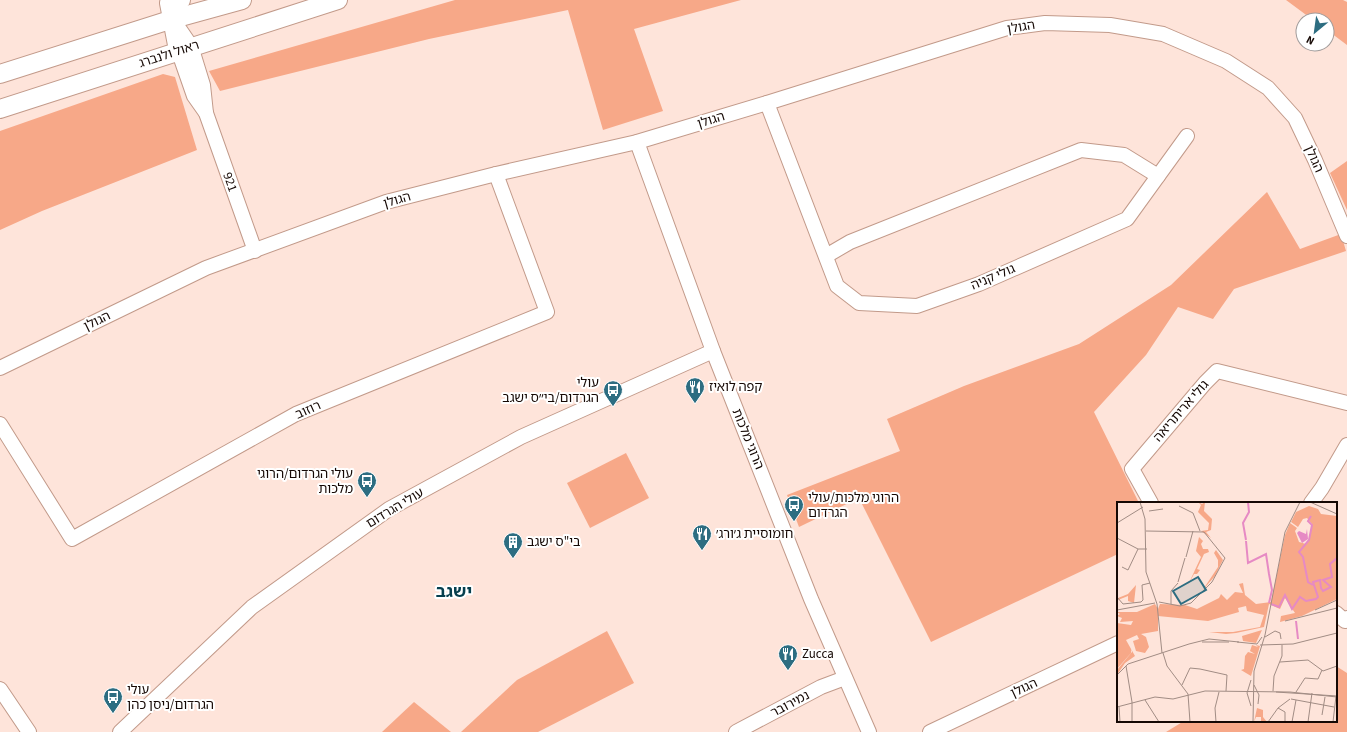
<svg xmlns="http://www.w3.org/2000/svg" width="1347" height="732" font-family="'Source Sans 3','Noto Sans Hebrew',sans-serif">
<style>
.green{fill:#f7a888}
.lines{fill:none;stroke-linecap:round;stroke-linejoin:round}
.minor-casing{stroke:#c29a8a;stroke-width:16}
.tertiary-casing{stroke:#c29a8a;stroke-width:20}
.minor{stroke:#fff;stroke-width:14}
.tertiary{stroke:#fff;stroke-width:18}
.labels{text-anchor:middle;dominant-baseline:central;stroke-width:4;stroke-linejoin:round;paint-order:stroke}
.street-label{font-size:13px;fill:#150804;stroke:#fff}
.poi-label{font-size:13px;fill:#150804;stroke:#fff;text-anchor:start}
.district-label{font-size:17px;font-weight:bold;fill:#063f4e;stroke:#fff}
.inset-river{fill:none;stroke:#e68ac4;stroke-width:2}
.inset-road{fill:none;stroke:#a18c84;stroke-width:1}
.view{fill:#2d6d81;fill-opacity:0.15;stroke:#2d6d81;stroke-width:2}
.inset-edge{fill:none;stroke:#150804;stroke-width:2}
</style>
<rect width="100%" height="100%" fill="#fee4da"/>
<g class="green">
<polygon points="455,0 741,0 634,29 663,111 603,130 568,10 429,39 220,91 209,71"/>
<polygon points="1286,0 1343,0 1347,2 1347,45 1327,30 1327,20 1313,20"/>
<polygon points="163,74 175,77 197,150 42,211 0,230 0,131"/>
<polygon points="1347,161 1347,210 1330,173"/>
<polygon points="1267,192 1300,249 1341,234 1346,251 1234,289 1213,319 1178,307 1146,355 1094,412 1139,503 1118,503 1118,554 931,642 859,498 799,527 787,495 900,451 887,419 964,386 1079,344 1171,285"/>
<polygon points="626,453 649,498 590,528 567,483"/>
<polygon points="607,631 634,683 538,732 461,732 517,680"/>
<polygon points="1336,666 1347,673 1347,732 1166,732 1184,721 1336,721"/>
<polygon points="414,702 451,732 382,732"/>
</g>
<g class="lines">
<g class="minor-casing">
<g id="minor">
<polyline points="174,21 191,46 203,85 206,113"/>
<polyline points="178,50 194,96 206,113 255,251"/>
<polyline points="767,103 837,286 859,303 917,306 979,284 1127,219 1187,136"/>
<polyline points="637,142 713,351 811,599 869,732"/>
<polyline points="826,256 850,242 1081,150 1124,155 1158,176"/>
<polyline points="0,368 206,268 386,202 496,174 637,142 767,103 1007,28 1045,23 1110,25 1163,34 1226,61 1268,88 1295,118 1315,160 1347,236"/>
<polyline points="0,424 72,539 296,414 547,312 496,174"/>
<polyline points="1151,503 1132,469 1205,383 1217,371 1347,403"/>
<polyline points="1311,503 1322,488 1347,445"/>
<polyline points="1336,613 1345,621 1347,618"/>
<polyline points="0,689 29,732"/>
<polyline points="120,732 252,607 389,509 521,437 713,351"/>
<polyline points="736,732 821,687 845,678"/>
<polyline points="930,732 1118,643"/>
</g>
</g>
<g class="tertiary-casing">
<g id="tertiary">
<polyline points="178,50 169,3 181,0"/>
<polyline points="0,74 173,19 242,0"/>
<polyline points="0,109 338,0"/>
</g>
</g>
<use href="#minor" class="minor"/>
<use href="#tertiary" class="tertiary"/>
</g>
<defs>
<g id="restaurant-pin" transform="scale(1)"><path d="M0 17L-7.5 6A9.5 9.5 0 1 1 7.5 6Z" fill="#2d6d81" stroke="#fff"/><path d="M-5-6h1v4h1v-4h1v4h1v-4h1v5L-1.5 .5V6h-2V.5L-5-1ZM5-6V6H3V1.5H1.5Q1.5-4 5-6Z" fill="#fff"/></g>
<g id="bus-pin" transform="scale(1)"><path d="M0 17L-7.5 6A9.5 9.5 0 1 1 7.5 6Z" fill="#2d6d81" stroke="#fff"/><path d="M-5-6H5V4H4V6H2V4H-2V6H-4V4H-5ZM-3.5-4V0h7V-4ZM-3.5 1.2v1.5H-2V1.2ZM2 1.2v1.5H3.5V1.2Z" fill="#fff"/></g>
<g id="building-pin" transform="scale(1)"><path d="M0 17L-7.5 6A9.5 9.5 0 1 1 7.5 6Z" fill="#2d6d81" stroke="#fff"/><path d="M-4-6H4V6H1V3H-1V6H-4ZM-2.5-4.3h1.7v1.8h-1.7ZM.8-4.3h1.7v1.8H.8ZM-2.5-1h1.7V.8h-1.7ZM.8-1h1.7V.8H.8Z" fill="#fff"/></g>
</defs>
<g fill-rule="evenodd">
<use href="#restaurant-pin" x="695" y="387"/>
<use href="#bus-pin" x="613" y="390"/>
<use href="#bus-pin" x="367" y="481"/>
<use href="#bus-pin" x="794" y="505"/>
<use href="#restaurant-pin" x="702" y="534"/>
<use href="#building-pin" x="513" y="542"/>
<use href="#restaurant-pin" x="788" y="654"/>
<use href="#bus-pin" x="113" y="697"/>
</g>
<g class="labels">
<g class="street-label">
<text transform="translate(1021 27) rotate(-9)">הגולן</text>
<text transform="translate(169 54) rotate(-18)">ראול ולנברג</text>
<text transform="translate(711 120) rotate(-17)">הגולן</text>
<text transform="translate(1314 159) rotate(66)">הגולן</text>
<text transform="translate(230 182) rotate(70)">921</text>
<text transform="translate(397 200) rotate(-16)">הגולן</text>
<text transform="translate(993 277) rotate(-23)">גולי קניה</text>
<text transform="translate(97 321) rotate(-26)">הגולן</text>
<text transform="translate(308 410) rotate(-24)">רוזוב</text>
<text transform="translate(1181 411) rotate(-49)">גולי אריתריאה</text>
<text transform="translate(748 439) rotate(68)">הרוגי מלכות</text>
<text transform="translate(395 508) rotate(-31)">עולי הגרדום</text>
<text transform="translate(1024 688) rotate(-25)">הגולן</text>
<text transform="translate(790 704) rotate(-28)">נמירובר</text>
</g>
<g class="poi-label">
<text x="599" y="383" text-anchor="end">עולי<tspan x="599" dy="15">הגרדום/בי״ס ישגב</tspan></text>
<text x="709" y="387">קפה לואיז</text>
<text x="353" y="474" text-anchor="end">עולי הגרדום/הרוגי<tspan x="353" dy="15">מלכות</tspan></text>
<text x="808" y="498">הרוגי מלכות/עולי<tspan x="808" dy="15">הגרדום</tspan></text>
<text x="716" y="534">חומוסיית ג׳ורג׳</text>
<text x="527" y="542">בי"ס ישגב</text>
<text x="802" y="654">Zucca</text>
<text x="127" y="690">עולי<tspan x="127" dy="15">הגרדום/ניסן כהן</tspan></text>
</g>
<g class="district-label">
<text x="454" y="592">ישגב</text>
</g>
</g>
<g transform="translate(1117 502)">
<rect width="220" height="220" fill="#fee4da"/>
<path d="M 81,0 L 85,2 L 88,0 L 87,9 L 95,17 L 94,28 L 89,30 L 94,36 L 84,29 L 91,28 L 92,21 L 81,10 L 84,3 ZM 192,4 L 201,7 L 204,12 L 220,14 L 220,97 L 185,114 L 163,120 L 164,114 L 178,111 L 168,96 L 163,107 L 152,102 L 147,125 L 119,131 L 109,132 L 92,130 L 116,130 L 143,125 L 147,113 L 130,109 L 129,104 L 121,106 L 122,110 L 91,119 L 41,114 L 41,129 L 24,132 L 29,135 L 32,145 L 28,151 L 19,149 L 16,139 L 22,137 L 20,133 L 9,138 L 18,154 L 8,161 L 0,173 L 0,168 L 15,150 L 14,147 L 14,151 L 0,167 L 0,121 L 14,123 L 16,119 L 3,120 L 5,116 L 0,114 L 3,112 L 0,110 L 20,110 L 38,102 L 41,107 L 43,102 L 68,103 L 80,107 L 102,96 L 104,92 L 110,98 L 118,90 L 126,91 L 122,82 L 126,81 L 128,93 L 139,102 L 154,100 L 168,33 L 173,21 L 180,26 L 178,29 L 182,40 L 189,42 L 192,39 L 195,22 L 190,16 L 186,17 L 181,25 L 174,20 L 179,10 ZM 82,35 L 86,39 L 84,42 L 86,47 L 91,47 L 92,50 L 87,52 L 80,67 L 83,68 L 80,72 L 77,72 L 71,83 L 84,55 L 79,49 ZM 99,48 L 106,58 L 98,74 L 85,89 L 101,65 L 101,58 L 97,51 ZM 19,83 L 17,101 L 11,99 L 11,94 L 1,98 L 1,96 L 11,92 ZM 145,128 L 139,141 L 126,139 L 125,134 ZM 139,143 L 143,144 L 134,174 L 124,168 L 127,167 L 128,154 L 131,150 L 138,152 L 133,149 L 135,143 L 141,145 ZM 140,206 L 146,208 L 146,215 L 150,220 L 144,220 L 144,215 L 139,215 L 137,220 Z" fill="#f7a888"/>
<path d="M 190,27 L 191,37 L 185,41 L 180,31 L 182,29 L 189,32 Z" fill="#e68ac4"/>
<path class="inset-river" d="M 194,14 L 191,19 L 195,23 L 192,38 L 182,50 L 186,55 L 191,80 L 196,83M 129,38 L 126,21 L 132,10 L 131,0M 129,39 L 131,61 L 149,52 L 152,72M 152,72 L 155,88 L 152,101M 154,102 L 162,105 L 168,93 L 175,107 L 183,95 L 189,99 L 199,97 L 201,95 L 196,80 L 203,78 L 204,86 L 206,89 L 214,85 L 206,78 L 215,75 L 213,62 L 220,56M 179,119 L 181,137"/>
<path class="inset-road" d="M 23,0 L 28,17 L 29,70 L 40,102 L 45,151M 193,0 L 220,12M 62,4 L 76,11 L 83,29M 32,9 L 46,7M 0,21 L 26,5M 29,29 L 87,30 L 108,56 L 95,80 L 74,101 L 63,104 L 42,100M 0,36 L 21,47 L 30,47M 69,55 L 76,29M 5,65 L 11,68 L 21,47M 61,80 L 68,56M 0,95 L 6,102 L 24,100 L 26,98 L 25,83 L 33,81M 54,102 L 54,89 L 61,81M 0,108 L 38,101M 198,108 L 220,98M 168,119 L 220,106M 148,135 L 158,129 L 163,131 L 164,137M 85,140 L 112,140M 120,140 L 140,142 L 145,135M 143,143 L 176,142 L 220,131M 46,151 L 50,164 L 71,192 L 73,220M 163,160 L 191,158 L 206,169 L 220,164M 9,164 L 15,200 L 15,220M 0,173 L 11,162 L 72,142 L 92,137 L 122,140M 65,183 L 73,166 L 83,167 L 110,173 L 109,189M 137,183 L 142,193 L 141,202M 156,189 L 157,174 L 165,154 L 165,143M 159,190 L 220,194M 179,190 L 188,176 L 201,177 L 205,168M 174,197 L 217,205M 28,198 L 42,220M 2,204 L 3,220M 134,204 L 130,191 L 134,178M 0,205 L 38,195 L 56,197 L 88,189 L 173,190 L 220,195M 161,206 L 168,210 L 168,220M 205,213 L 208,195M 99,220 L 98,206 L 102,190M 136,220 L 137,169 L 148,133 L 168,30 L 183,0M 151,220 L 161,206 L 173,197M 175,220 L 179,198M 191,220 L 195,191M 216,220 L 219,194"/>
<path class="view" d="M 81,75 L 89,88 L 64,102 L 56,89 Z"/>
<rect width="220" height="220" class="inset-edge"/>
</g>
<g transform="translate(1315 32) rotate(209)"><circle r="19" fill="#ffffff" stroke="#a19c9b"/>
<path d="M0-3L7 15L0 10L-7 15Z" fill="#2d6d81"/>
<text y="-6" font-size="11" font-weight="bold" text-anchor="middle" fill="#150804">N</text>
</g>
</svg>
